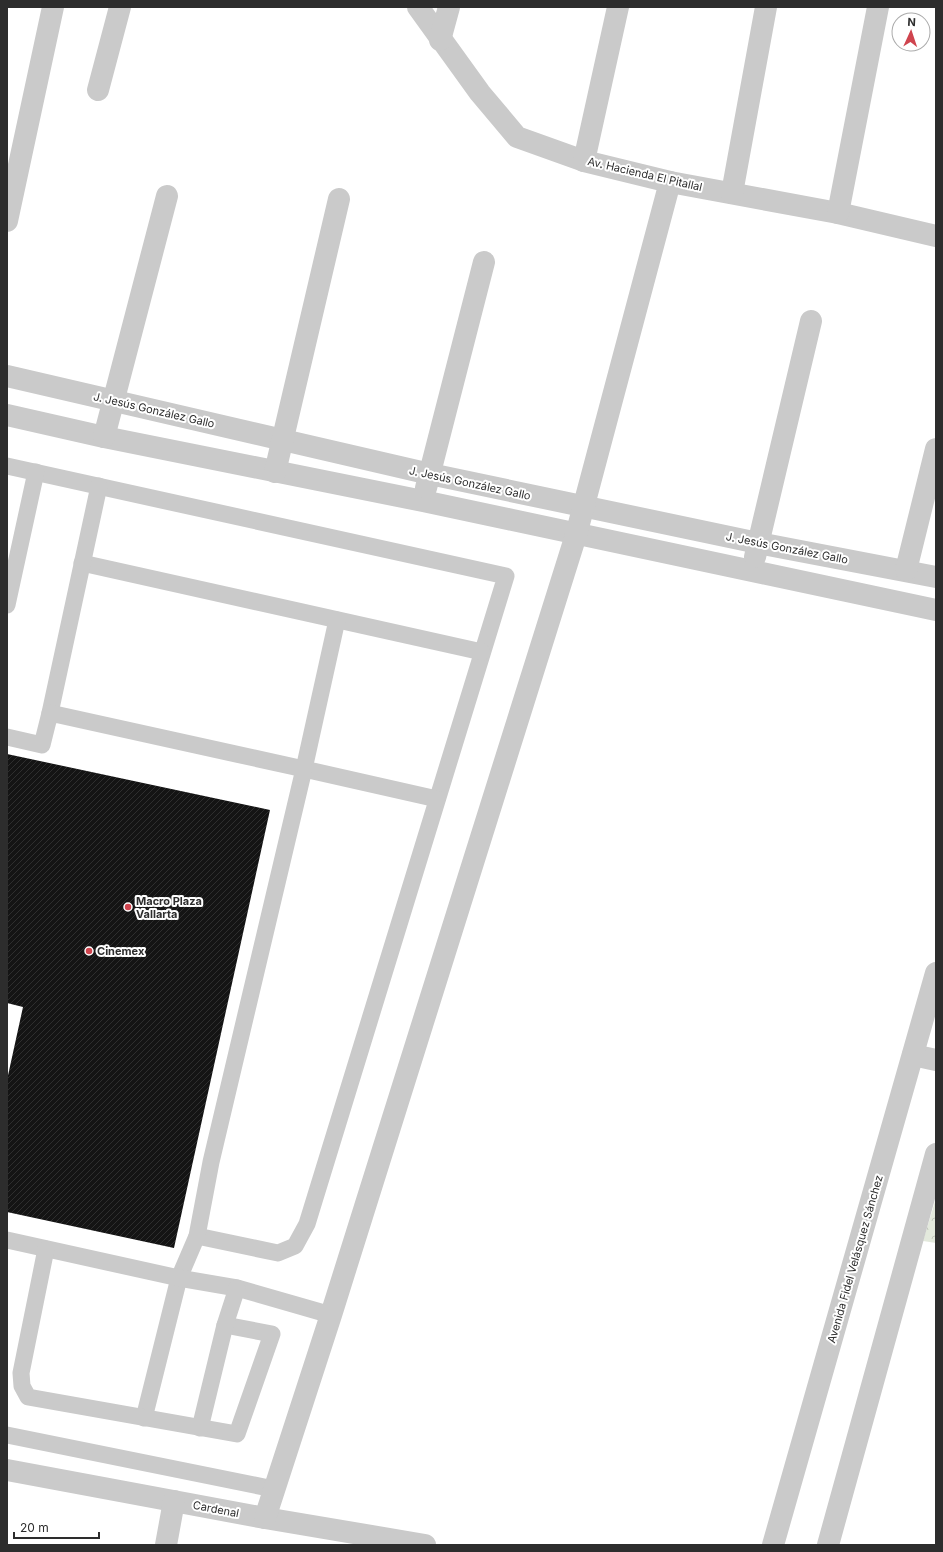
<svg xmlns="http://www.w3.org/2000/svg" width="943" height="1552" font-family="Inter,sans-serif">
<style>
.forest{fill:url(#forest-crowns)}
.building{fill:url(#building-hatch)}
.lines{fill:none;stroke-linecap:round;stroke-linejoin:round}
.service{stroke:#cacaca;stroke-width:17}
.minor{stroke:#cacaca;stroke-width:22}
.tertiary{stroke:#cacaca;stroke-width:22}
.poi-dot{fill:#cf444e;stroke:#fff;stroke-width:1.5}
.labels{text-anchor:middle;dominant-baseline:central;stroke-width:4;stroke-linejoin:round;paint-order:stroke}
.street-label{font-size:11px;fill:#2d2d2d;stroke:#fff}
.poi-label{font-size:11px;font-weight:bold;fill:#2d2d2d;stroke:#fff;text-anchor:start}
</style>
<defs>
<pattern id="forest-crowns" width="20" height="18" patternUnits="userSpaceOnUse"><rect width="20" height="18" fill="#e3e9dc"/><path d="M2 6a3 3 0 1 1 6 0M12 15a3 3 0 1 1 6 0" fill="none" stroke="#c3c8bd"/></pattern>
<pattern id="building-hatch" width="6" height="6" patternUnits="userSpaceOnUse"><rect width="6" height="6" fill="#141414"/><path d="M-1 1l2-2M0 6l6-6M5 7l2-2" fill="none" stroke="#2e2e2e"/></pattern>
</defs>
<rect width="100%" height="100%" fill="#fff"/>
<polygon class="forest" points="936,1198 936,1243 923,1241"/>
<polygon class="building" points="7,754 270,810 174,1248 7,1212 7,1080 23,1007 7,1003"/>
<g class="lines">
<g class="service">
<polyline points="7,466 506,576 307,1224 295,1246 278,1253 197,1236"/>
<polyline points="82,563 482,652"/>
<polyline points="7,605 36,472"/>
<polyline points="337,620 304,769 437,799"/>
<polyline points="50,713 99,486"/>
<polyline points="7,737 42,745 50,713 304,769 211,1162 197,1236 179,1278 144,1418"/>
<polyline points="7,1240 179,1278 237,1288 331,1315"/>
<polyline points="46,1249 21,1373 22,1386 28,1397 237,1434 272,1334 225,1325"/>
<polyline points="200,1428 225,1325 237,1288"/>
<polyline points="7,1435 274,1489"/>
</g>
<g class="minor">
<polyline points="418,7 480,93 517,137 584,161 670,182 838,213 936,236"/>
<polyline points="440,40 449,7"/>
<polyline points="98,90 120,7"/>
<polyline points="584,161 618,7"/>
<polyline points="732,193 766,7"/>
<polyline points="838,213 878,7"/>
<polyline points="7,221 53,7"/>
<polyline points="7,376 430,474 758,543 936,577"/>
<polyline points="7,415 104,437 423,501 936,610"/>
<polyline points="104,437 167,196"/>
<polyline points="275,472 339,199"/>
<polyline points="426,488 484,262"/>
<polyline points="755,557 811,321"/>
<polyline points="906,570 936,449"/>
<polyline points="913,1055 936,1060"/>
<polyline points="7,1470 265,1518 425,1545"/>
<polyline points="265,1518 331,1315 576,535 670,182"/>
<polyline points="166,1545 174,1501"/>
</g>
<g class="tertiary">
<polyline points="773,1545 936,973"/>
<polyline points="828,1545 936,1154"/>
</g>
</g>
<g class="poi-dot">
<circle cx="128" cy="907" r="4"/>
<circle cx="89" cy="951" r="4"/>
</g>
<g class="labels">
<g class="street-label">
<text transform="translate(645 174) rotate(13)">Av. Hacienda El Pitallal</text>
<text transform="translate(154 410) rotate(13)">J. Jesús González Gallo</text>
<text transform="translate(470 483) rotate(12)">J. Jesús González Gallo</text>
<text transform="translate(787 548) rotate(11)">J. Jesús González Gallo</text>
<text transform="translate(855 1259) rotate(-74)">Avenida Fidel Velásquez Sánchez</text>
<text transform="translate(216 1509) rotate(11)">Cardenal</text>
</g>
<g class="poi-label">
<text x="136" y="901">Macro Plaza<tspan x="136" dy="13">Vallarta</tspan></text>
<text x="97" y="951">Cinemex</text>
</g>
</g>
<rect width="943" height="1552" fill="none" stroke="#2d2d2d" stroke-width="16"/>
<g transform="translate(911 32) rotate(3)"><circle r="19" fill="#ffffff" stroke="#ababab"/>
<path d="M0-3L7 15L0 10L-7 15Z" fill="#cf444e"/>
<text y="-6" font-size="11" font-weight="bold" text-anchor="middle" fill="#2d2d2d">N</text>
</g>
<path d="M14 1532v6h85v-6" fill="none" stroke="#2d2d2d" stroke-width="2"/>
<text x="20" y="1532" font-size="12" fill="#2d2d2d" stroke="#ffffff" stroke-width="3" paint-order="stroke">20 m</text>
</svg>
